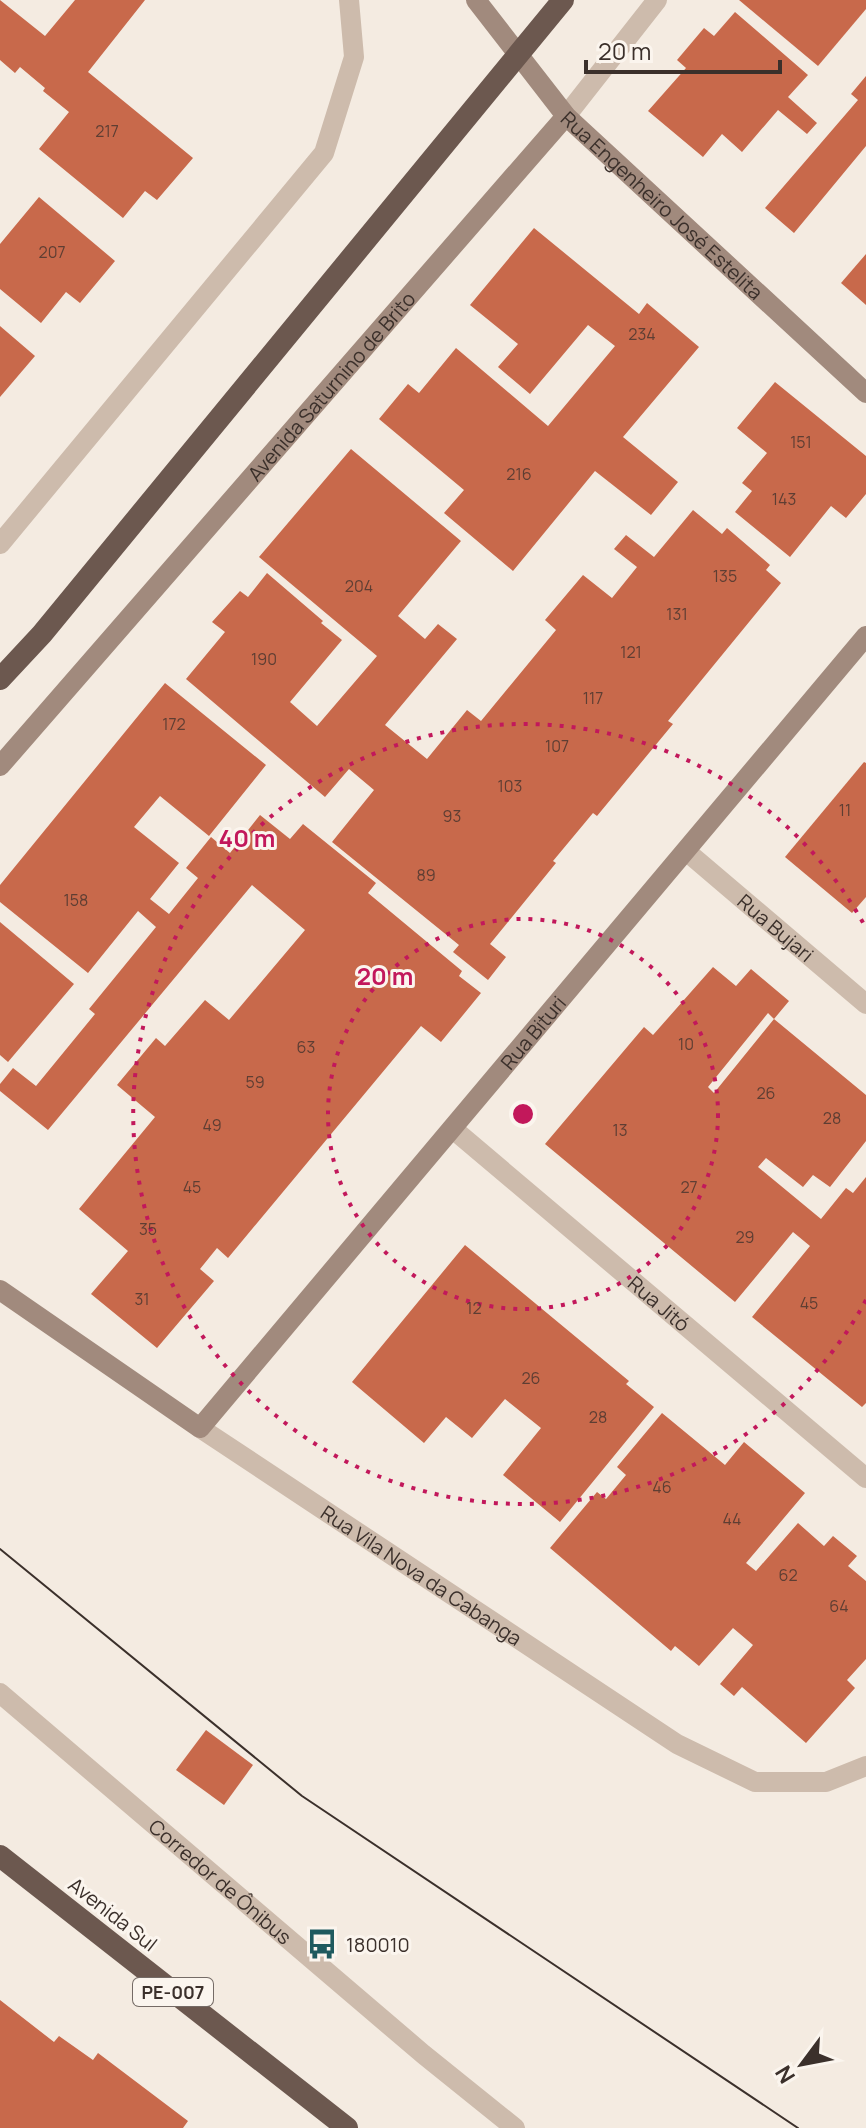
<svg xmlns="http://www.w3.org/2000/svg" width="866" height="2128" font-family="Manrope,sans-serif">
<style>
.building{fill:#c8694b}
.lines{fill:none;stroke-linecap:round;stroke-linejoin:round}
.service{stroke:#cdbbac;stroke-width:20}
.pedestrian{stroke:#cdbbac;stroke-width:20}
.minor{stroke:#cdbbac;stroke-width:20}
.tertiary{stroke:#cdbbac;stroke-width:20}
.secondary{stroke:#a18a7d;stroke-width:20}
.trunk{stroke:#6c584f;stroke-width:22}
.tram{stroke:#3b302b;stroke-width:2}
.trunk-bridge{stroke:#6c584f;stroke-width:22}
.ring{fill:none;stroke:#c2185b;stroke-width:4;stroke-dasharray:4 8}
.labels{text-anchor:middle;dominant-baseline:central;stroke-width:6;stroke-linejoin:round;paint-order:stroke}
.number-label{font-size:16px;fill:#5e3e33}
.shield{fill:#fbf5ee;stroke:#756b66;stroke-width:2}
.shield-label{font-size:18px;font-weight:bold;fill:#3b302b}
.street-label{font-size:20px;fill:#3b302b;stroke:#fbf5ee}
.poi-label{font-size:20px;fill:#3b302b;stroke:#fbf5ee;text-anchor:start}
.centre{fill:#c2185b;stroke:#fbf5ee;stroke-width:4}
.ring-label{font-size:24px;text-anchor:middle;font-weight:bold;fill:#c2185b;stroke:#fbf5ee;stroke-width:6;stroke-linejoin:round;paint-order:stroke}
</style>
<rect width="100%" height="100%" fill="#f4ebe1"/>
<g class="building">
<polygon points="0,0 45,36 75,0 145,0 88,72 193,158 157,200 145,191 123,218 39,149 69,112 43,91 45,88 20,67 15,73 0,60"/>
<polygon points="739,0 866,0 866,9 818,66"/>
<polygon points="735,12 808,75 788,97 817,123 807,134 778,110 742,152 722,134 703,157 648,111 686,68 677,60 704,28 714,36"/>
<polygon points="866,76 866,146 794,233 765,208 858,100 851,94"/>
<polygon points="39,197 115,261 80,303 66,292 41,323 0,289 0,244"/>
<polygon points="534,228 639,314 647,303 699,347 623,437 678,482 651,515 595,471 513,571 444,513 464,490 379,419 408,384 419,393 456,348 548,426 615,346 588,325 530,394 498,367 518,344 470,305"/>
<polygon points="866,254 866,305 841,283"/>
<polygon points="0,326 35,356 0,397"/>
<polygon points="775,382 866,456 866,494 846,518 831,506 790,557 735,512 752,491 742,483 767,453 737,428"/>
<polygon points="351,449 461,541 398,616 425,639 438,624 457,639 385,725 427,759 467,710 481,721 556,630 545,620 583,575 612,598 637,567 614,549 626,535 654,557 693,510 722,534 727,528 770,565 766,570 781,583 668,721 673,724 597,816 593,813 553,861 556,863 490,944 506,957 488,980 453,952 459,945 332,842 374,790 349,769 325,797 186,679 225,632 212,622 240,591 248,597 267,573 323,621 321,623 342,640 290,702 317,726 377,656 259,557"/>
<polygon points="165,683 266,765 209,836 160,796 134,827 179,863 150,899 169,914 198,878 186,868 211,837 230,853 260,815 290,839 303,824 376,883 368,893 462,971 459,976 481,993 441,1042 421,1026 228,1258 217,1248 200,1269 214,1281 157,1348 91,1294 128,1251 79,1209 155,1117 117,1085 156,1038 165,1046 205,1000 229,1020 305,930 252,885 48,1130 0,1091 0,1084 13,1068 36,1086 95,1014 89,1009 156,927 138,911 88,973 0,902 0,885"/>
<polygon points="864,762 866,763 866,897 852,913 785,857"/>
<polygon points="0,922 74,984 8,1062 0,1055"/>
<polygon points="713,967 736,986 751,969 789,1001 774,1019 768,1013 708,1087 714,1093 774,1019 866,1095 866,1141 830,1187 813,1175 803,1187 766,1158 758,1167 821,1219 846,1188 853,1193 866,1177 866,1403 862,1407 752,1317 810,1246 793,1232 735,1302 545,1144 644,1027 653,1035"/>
<polygon points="465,1245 629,1381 626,1384 654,1407 560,1522 503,1475 541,1428 505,1399 472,1438 446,1417 424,1443 352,1382"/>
<polygon points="662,1413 725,1465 744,1442 805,1493 746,1563 756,1571 798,1523 824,1546 833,1536 857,1556 848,1566 866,1581 866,1659 847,1680 855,1688 806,1743 742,1687 734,1696 720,1684 753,1645 733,1628 699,1666 675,1646 671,1651 550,1548 597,1492 606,1499 626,1475 617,1467"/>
<polygon points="206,1730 253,1765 224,1805 176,1770"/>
<polygon points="0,2000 54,2042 59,2036 93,2060 98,2053 188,2121 183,2128 0,2128"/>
</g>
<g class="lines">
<path class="service" id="s1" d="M 0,1693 L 423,2054 L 515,2128"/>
<polyline class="pedestrian" points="566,116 657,0"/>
<g class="minor">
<path id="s2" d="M 686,851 L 866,1004"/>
<path id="s3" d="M 453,1129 L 866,1478"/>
<path id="s4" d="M 200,1428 L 677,1744 L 755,1782 L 826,1782 L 866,1766"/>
</g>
<polyline class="tertiary" points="0,544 324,153 354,57 349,0"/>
<g class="secondary">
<path id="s5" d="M 476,0 L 566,116 L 866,393"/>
<path id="s6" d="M 0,766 L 566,116"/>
<path id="s7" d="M 0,1290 L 200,1428 L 866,636"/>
</g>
<polyline class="trunk" points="0,1856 347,2128"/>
<polyline class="tram" points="0,1549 302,1796 798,2128"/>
<polyline class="trunk-bridge" points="0,679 42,634 563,0"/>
</g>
<g class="ring">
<circle cx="523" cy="1114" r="195"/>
<path d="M866 1300A390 390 0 1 1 866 928"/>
</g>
<defs>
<g id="bus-bare" transform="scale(2.4)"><path d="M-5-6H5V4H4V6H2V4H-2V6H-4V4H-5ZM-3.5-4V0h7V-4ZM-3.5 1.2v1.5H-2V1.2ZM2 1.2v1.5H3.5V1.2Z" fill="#1f5a5e" stroke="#fbf5ee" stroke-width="2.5" paint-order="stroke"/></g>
</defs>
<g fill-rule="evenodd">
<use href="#bus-bare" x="322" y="1944"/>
</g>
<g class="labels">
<g class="number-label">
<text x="107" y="131">217</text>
<text x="52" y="252">207</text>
<text x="642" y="334">234</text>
<text x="801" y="442">151</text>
<text x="519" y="474">216</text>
<text x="784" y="499">143</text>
<text x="725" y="576">135</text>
<text x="359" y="586">204</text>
<text x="677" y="614">131</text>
<text x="631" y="652">121</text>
<text x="264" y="659">190</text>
<text x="593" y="698">117</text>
<text x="174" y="724">172</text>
<text x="557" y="746">107</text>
<text x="510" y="786">103</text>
<text x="845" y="810">11</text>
<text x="452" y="816">93</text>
<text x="426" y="875">89</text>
<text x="76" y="900">158</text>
<text x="686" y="1044">10</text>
<text x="306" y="1047">63</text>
<text x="255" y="1082">59</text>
<text x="766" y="1093">26</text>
<text x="832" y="1118">28</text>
<text x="212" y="1125">49</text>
<text x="620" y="1130">13</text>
<text x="192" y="1187">45</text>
<text x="689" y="1187">27</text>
<text x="148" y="1229">35</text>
<text x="745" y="1237">29</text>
<text x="142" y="1299">31</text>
<text x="809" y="1303">45</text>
<text x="474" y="1308">12</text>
<text x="531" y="1378">26</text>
<text x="598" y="1417">28</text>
<text x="662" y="1487">46</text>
<text x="732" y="1519">44</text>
<text x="788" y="1575">62</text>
<text x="839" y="1606">64</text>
</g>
<rect class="shield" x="133" y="1978" width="80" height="28" rx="6"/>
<g class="shield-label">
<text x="173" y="1992">PE-007</text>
</g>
<g class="street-label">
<text stroke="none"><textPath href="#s5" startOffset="278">Rua Engenheiro José Estelita</textPath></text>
<text stroke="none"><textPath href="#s6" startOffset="504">Avenida Saturnino de Brito</textPath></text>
<text stroke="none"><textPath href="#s2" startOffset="118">Rua Bujari</textPath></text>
<text stroke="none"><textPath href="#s7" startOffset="760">Rua Bituri</textPath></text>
<text stroke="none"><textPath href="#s3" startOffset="270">Rua Jitó</textPath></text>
<text stroke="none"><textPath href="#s4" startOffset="266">Rua Vila Nova da Cabanga</textPath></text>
<text stroke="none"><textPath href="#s1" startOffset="290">Corredor de Ônibus</textPath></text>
<text transform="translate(113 1914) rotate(38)">Avenida Sul</text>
</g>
<g class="poi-label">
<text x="346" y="1944">180010</text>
</g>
</g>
<circle cx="523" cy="1114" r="12" class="centre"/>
<g class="ring-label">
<text x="247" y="847">40 m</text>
<text x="385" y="985">20 m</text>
</g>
<g transform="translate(802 2064) rotate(238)" stroke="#fbf5ee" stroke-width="6" paint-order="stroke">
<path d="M0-6L14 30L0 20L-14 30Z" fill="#3b302b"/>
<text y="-12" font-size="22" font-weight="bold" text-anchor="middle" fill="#3b302b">N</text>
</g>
<path d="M586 60v12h194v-12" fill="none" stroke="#3b302b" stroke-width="4"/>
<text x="598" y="60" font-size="24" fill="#3b302b" stroke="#fbf5ee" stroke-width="6" paint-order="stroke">20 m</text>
</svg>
